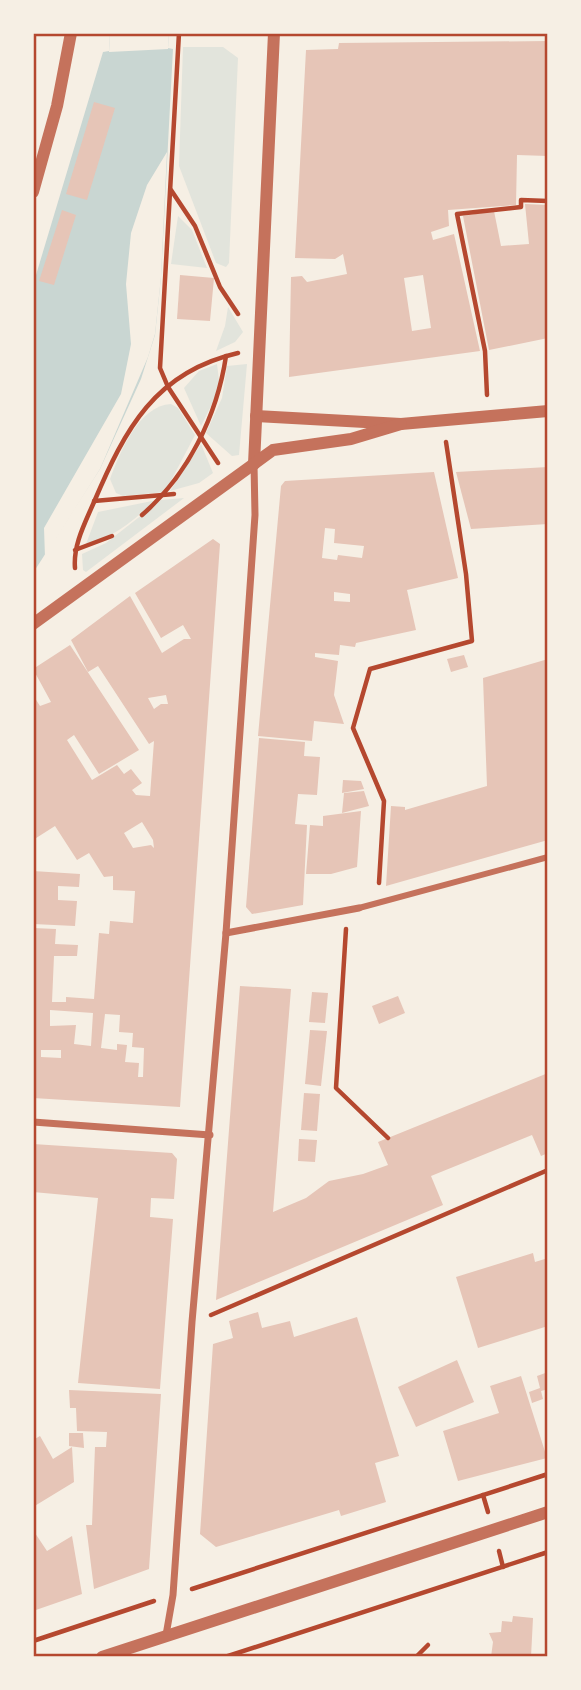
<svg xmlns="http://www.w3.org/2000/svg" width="581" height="1690" font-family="'Alegreya Sans',sans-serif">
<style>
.green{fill:#e2e4dc}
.water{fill:#c9d6d2}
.pier{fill:#f6efe4}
.building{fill:#e6c5b7;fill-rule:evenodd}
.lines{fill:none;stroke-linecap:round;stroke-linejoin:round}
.path{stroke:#b5482f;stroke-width:4.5}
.pedestrian{stroke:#c5725c;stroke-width:6}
.minor{stroke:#c5725c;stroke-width:7}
.tertiary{stroke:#c5725c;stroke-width:12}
.neatline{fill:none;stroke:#b5482f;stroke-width:2.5}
</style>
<rect width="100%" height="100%" fill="#f6efe4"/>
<g class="green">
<polygon points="183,47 223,47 238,58 229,263 226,267 216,263 179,166"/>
<polygon points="178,216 192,230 207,268 171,264"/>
<polygon points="228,307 243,332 235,342 216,351 225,326"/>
<polygon points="217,364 220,388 201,426 184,388 199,371"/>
<polygon points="247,364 239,455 232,456 206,433 222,398 227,366"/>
<path d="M 171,404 L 178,408 L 195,435 L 165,492 L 123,496 L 116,493 L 110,479 C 119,454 139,405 171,404 Z"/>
<polygon points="201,444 213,473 199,483 170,491"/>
<polygon points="184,498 86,572 83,570 82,554 106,543 161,500"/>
<path d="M 157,500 C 135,518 115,538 86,544 L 98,512 Z"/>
</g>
<polygon class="water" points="110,33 169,33 168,48 173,49 161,277 155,335 141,379 100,469 33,573 33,285 103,52 109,51"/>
<g class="pier">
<polygon points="110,33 169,33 168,49 109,52"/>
<polygon points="167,152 161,277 155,334 148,357 100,469 45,557 44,528 121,394 131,344 126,284 131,233 147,185"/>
</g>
<g class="building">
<path d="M 548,41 L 548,156 L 517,155 L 516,205 L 448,210 L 449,226 L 431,232 L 433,240 L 454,234 L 480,351 L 289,377 L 291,277 L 302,276 L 307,282 L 347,274 L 343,254 L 335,259 L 295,258 L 306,50 L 338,49 L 339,43 ZM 423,275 L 431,328 L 412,331 L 404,278 Z"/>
<polygon points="94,102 115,108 87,200 66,194"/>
<polygon points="525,204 548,205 548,338 489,350 463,216 494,211 501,246 529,244"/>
<polygon points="62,210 76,215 54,285 39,281"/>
<polygon points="180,275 214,278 210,321 177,319"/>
<polygon points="548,467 548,524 471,529 456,472"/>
<path d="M 434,472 L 458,578 L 407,590 L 416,630 L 356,643 L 355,647 L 340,645 L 339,655 L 315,653 L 315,657 L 338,661 L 334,695 L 344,724 L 314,721 L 312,741 L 258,736 L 281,486 L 285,481 ZM 325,528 L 335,529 L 334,543 L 364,546 L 362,558 L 338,555 L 337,560 L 322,558 ZM 334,592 L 350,594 L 350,602 L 334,601 Z"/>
<path d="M 213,539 L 220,544 L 180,1107 L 33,1098 L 33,928 L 56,929 L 55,944 L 78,945 L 77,956 L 54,956 L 52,1002 L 66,1002 L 66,997 L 94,999 L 99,933 L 109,934 L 110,921 L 133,923 L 135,891 L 113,890 L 113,876 L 104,877 L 89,853 L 77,860 L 55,826 L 33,840 L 33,695 L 40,706 L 51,702 L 33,669 L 70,645 L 139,750 L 99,774 L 74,735 L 67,740 L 92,780 L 117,765 L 124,774 L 131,769 L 142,783 L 132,790 L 136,795 L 150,796 L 154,741 L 149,744 L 98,666 L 88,672 L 71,640 L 130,596 L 162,653 L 184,639 L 191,639 L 183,625 L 161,638 L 135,593 ZM 166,695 L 168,704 L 161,704 L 154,709 L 148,698 ZM 142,822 L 153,840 L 154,848 L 151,845 L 133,848 L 124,833 ZM 50,1010 L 93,1013 L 91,1046 L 74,1044 L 76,1025 L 50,1026 ZM 105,1014 L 120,1015 L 119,1032 L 133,1033 L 132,1047 L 144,1048 L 143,1077 L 138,1077 L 139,1063 L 125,1062 L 127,1045 L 117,1044 L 117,1050 L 101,1048 ZM 41,1050 L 61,1050 L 61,1058 L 41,1057 Z"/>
<polygon points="464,655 468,667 451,672 447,659"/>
<polygon points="548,659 548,840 386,886 391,806 405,807 405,810 487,786 483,678"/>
<polygon points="259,738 305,742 304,756 320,757 317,795 298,794 295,824 307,825 303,905 252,914 246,907"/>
<polygon points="343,780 361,781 364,789 342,793"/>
<polygon points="364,791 369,806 342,813 344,793"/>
<polygon points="361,811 357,867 331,874 306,874 310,825 323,826 323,816"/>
<polygon points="33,871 80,874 79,887 58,886 58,900 77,901 75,926 33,924"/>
<polygon points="240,986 291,989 273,1212 306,1198 329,1181 363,1174 388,1165 378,1142 548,1073 548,1153 541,1156 532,1135 431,1176 443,1205 216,1300"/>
<polygon points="312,992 328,993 325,1023 309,1022"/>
<polygon points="398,996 405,1013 379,1024 372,1006"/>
<polygon points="310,1030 327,1031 321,1086 305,1084"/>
<polygon points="304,1093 320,1094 317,1131 301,1130"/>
<polygon points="299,1139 317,1140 315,1162 298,1161"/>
<polygon points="33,1144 172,1153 177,1159 174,1199 151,1198 150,1217 173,1219 160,1389 78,1383 98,1198 33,1192"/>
<polygon points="533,1253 535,1262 548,1258 548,1326 478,1348 456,1277"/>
<polygon points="258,1312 262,1328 290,1321 294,1337 357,1317 399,1456 375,1463 386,1502 341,1516 339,1510 216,1547 200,1534 213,1344 233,1338 229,1321"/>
<polygon points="457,1360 474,1402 416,1427 398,1387"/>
<polygon points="548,1372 548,1389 541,1391 543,1399 532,1403 529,1392 540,1388 537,1376"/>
<polygon points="521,1376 547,1458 458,1481 443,1431 499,1413 490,1386"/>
<polygon points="69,1390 161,1394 149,1569 94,1589 86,1525 92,1525 95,1447 106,1447 107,1432 77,1431 76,1408 70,1408"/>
<polygon points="69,1433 83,1433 84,1448 69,1446"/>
<polygon points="40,1436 53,1459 72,1447 74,1482 33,1507 33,1440"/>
<polygon points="33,1530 47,1551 72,1536 82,1594 33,1611"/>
<polygon points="513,1616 533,1618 531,1657 491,1657 493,1642 489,1633 501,1632 502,1621 512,1622"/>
</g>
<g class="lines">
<g class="path">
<polyline points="179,33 160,368 168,387 218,463"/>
<polyline points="171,190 195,226 220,287 238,314"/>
<polyline points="487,395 485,351 457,214 521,207 521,200 548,201"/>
<polyline points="94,501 174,494"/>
<path d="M 142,515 C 188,475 217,416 226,356"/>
<polyline points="75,550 112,536"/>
<path d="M 75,568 C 73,545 85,523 94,502 C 125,429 155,372 238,353"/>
<polyline points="379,883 384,801 353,728 370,669 472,641 466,574 446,442"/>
<polyline points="346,929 336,1088 388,1138"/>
<polyline points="211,1315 548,1170"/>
<polyline points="483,1495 488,1512"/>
<polyline points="499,1551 503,1567"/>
<polyline points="192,1589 548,1474"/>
<polyline points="33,1641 154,1601"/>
<polyline points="225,1657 548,1552"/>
<polyline points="416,1657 428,1645"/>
</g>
<polyline class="pedestrian" points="359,908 548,857"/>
<g class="minor">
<polyline points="226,933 359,908"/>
<polyline points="33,1122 210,1135"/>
<polyline points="166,1635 173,1595 192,1322 226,933 255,515 254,464"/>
</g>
<g class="tertiary">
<polyline points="33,192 57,106 71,33"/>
<polyline points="256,416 401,424 548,411"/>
<polyline points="254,464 274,33"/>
<polyline points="33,624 273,450 351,439 401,424"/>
<polyline points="102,1657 548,1512"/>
</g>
</g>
<rect width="581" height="1690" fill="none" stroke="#f6efe4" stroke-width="70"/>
<rect x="35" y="35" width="511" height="1620" class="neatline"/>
</svg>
